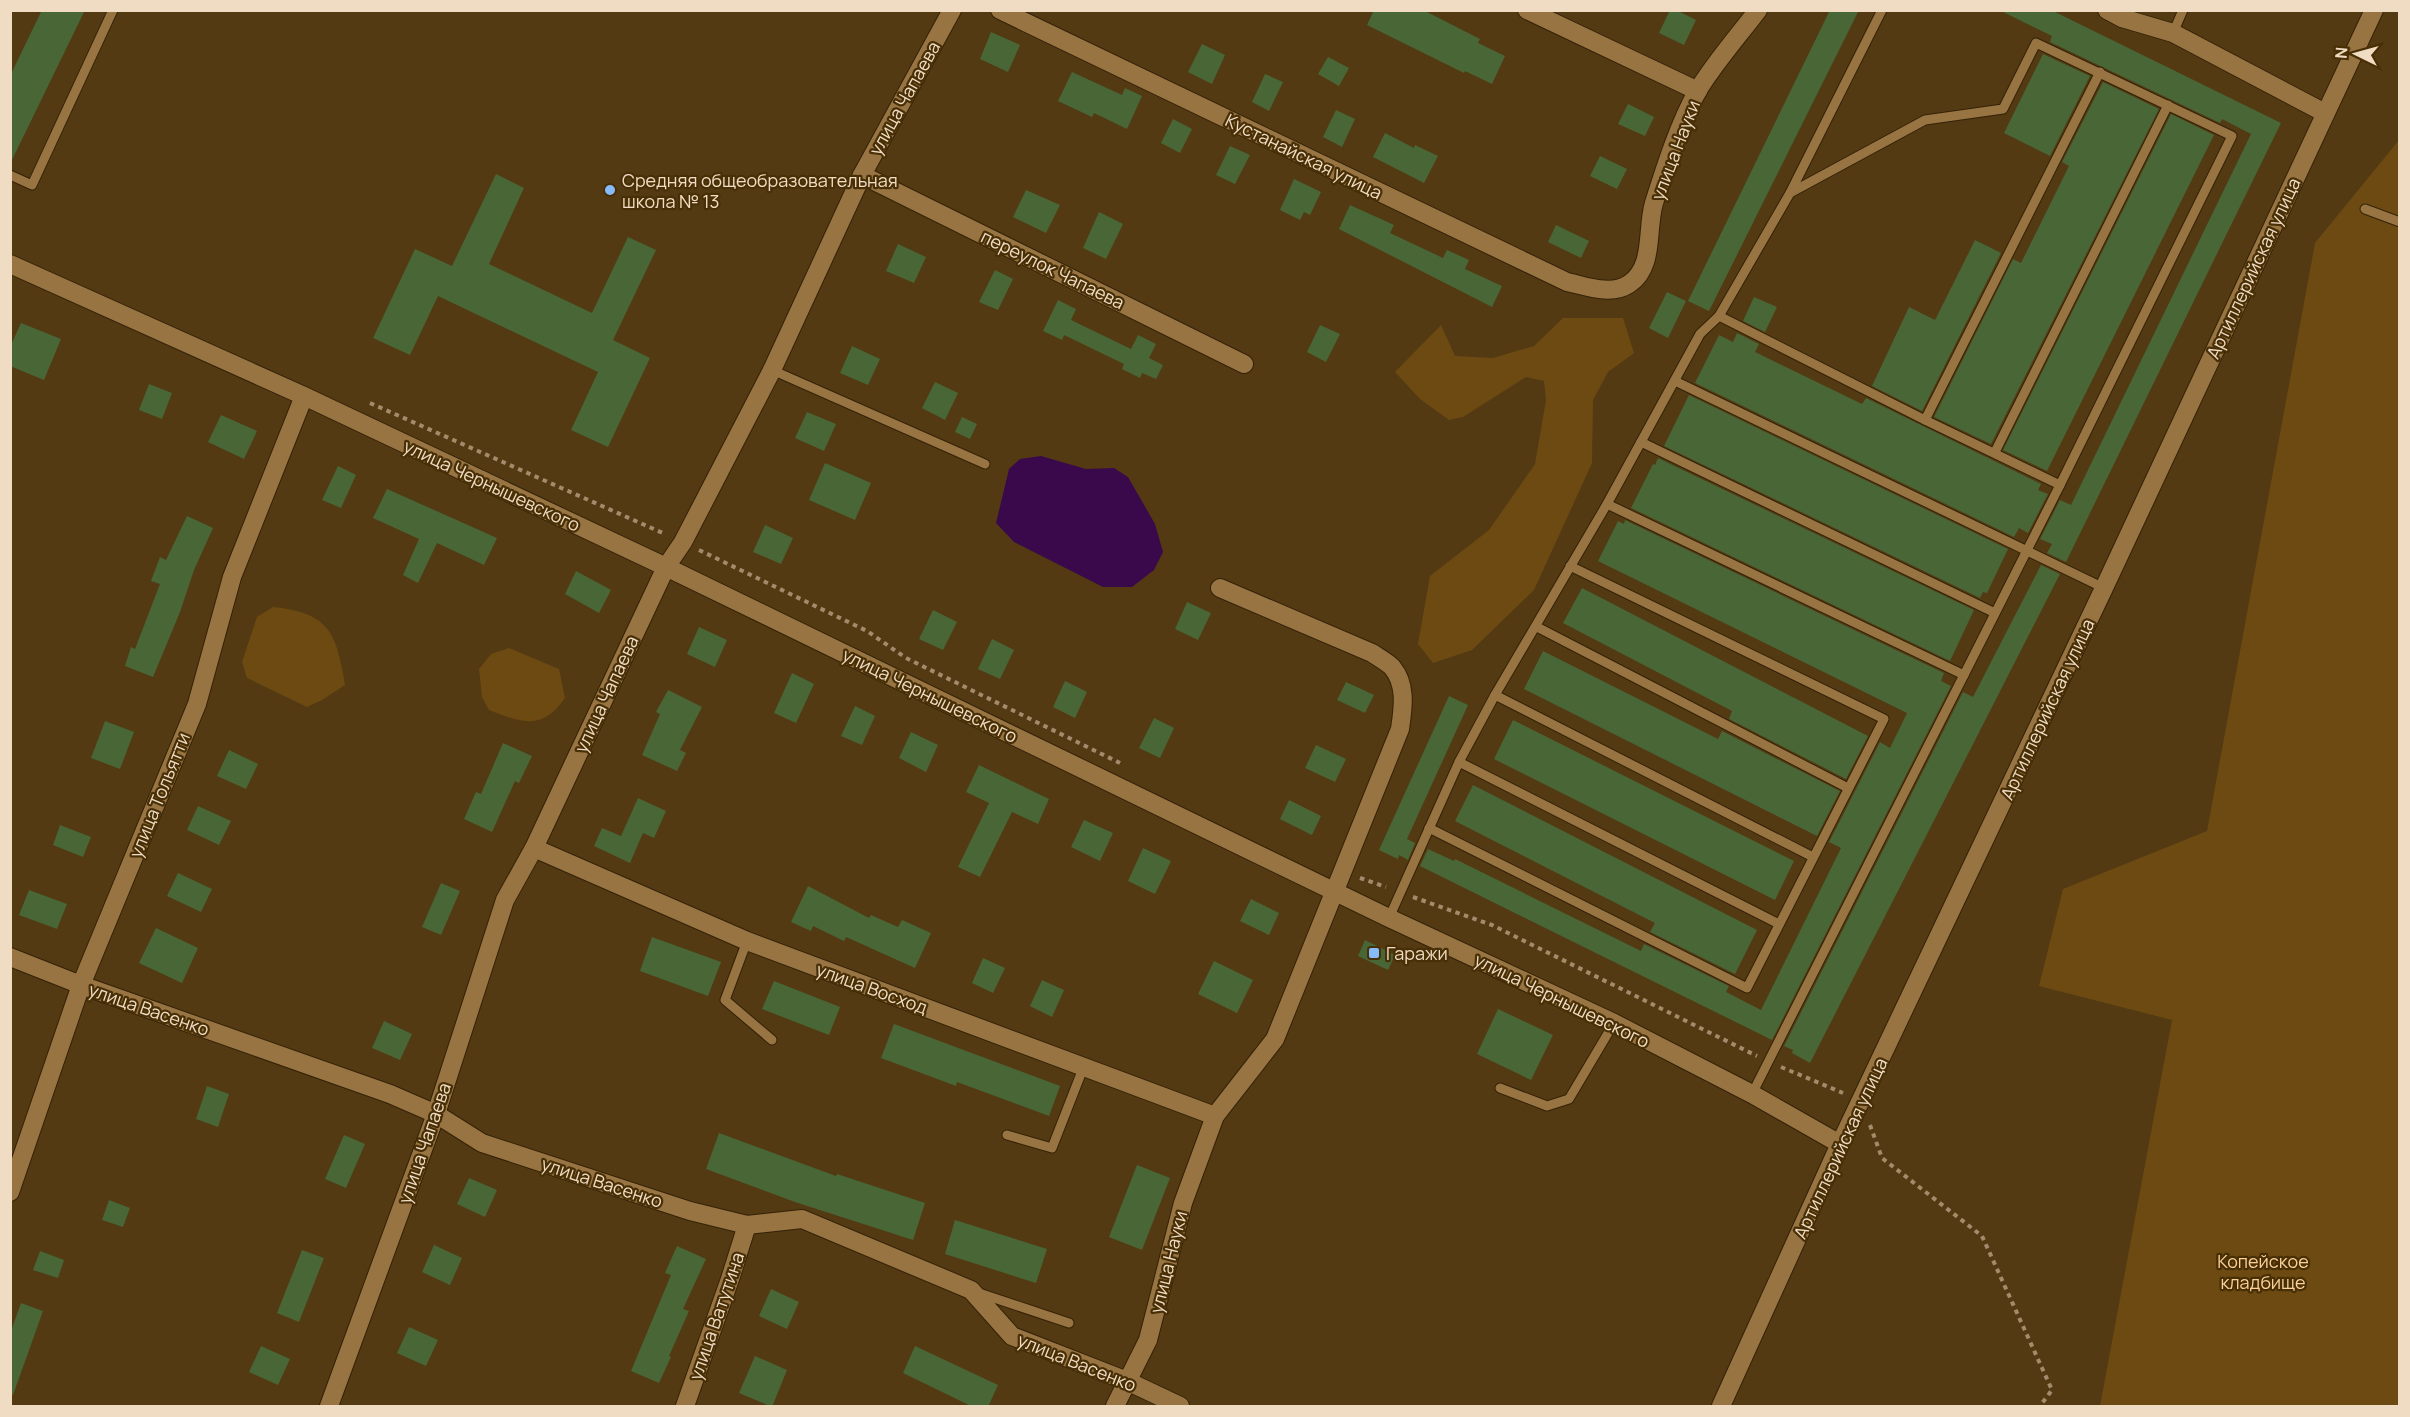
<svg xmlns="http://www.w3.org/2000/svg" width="2410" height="1417" font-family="Manrope,sans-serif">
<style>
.green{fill:#6c4a12}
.water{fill:#3a094c}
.building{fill:#486636}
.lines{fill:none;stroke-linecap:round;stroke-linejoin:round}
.lane-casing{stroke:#342207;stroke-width:11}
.street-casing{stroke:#342207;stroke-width:20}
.secondary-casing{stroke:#342207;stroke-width:20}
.path{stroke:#a28c6b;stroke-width:4;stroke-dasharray:4.5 4.5;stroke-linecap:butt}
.lane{stroke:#977442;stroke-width:9}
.street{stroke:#977442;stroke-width:18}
.secondary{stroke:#977442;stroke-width:18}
.poi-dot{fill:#87bbfb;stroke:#482f06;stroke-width:2}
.labels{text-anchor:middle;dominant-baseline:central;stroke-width:4.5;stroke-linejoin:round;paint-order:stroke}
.street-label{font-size:18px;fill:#f0dcc2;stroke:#482f06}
.poi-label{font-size:18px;fill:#f0dcc2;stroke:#482f06;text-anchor:start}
.park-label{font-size:18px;fill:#fbd197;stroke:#482f06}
</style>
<rect width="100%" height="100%" fill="#533a13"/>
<g class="green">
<polygon points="2399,140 2399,1406 2100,1406 2172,1020 2039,986 2063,889 2207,831 2315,243"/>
<polygon points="1563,318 1623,318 1634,353 1608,372 1593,400 1592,463 1534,590 1472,650 1433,663 1418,644 1430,576 1489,530 1535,464 1546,400 1544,381 1526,377 1463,417 1449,420 1420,399 1395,372 1441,325 1455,356 1493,358 1534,346"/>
<path d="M 273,607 C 330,613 336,633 345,685 L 322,700 L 307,707 L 247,678 L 242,662 L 257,617 Z"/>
<path d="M 509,648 L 559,669 L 565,698 C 542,731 522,723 489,710 L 482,697 L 479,669 L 491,654 Z"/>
</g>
<polygon class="water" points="1041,456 1086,469 1114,468 1128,477 1155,524 1163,552 1154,570 1132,587 1103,587 1014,542 996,523 1009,469 1020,459"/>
<g class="building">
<polygon points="42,10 85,10 10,164 10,76"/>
<polygon points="1374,10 1423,10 1480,39 1478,43 1505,56 1492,84 1465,71 1464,73 1367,25"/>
<polygon points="1670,10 1676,10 1696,20 1684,45 1659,33"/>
<polygon points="1830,10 1859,10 1709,311 1688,301"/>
<polygon points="1999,10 2051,10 2281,123 2066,562 2047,553 2052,544 2040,539 2060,500 2071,505 2251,134 2222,119 2220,123 2050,42 2052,36"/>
<polygon points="991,32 1020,45 1008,72 980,59"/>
<polygon points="1202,44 1225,55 1212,84 1188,72"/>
<polygon points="2043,54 2090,76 2050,156 2004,133"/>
<polygon points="1328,57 1349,68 1339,86 1318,74"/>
<polygon points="1072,72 1122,95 1125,88 1142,96 1127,129 1094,113 1092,117 1058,101"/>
<polygon points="1265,74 1283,82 1269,111 1252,102"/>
<polygon points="2103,82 2159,109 1991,444 1934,417 2013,259 2021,263 2069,166 2062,162"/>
<polygon points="1628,104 1654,117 1645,136 1618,124"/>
<polygon points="1336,110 1355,119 1342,147 1323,137"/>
<polygon points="2171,114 2214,135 2047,471 2003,450"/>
<polygon points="1173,119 1192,129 1180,153 1161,143"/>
<polygon points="1385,133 1414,148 1415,145 1438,156 1424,183 1373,157"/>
<polygon points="1230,146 1250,155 1235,184 1216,175"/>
<polygon points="1600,156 1627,169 1617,189 1590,176"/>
<polygon points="496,174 524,188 489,264 592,313 628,237 656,250 613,340 650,358 608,447 571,430 598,372 438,296 410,355 373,338 415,249 452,266"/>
<polygon points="1294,179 1321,192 1310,215 1304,212 1300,220 1280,210"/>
<polygon points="1026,190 1060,205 1046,233 1013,217"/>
<polygon points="1350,205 1394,225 1390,233 1443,258 1447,250 1469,260 1465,269 1502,286 1492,307 1339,229"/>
<polygon points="1099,212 1123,224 1106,259 1083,248"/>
<polygon points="1556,225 1589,241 1581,258 1548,242"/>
<polygon points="1975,240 2001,253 1922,411 1872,386 1909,307 1935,320"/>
<polygon points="898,244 926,257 914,283 886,271"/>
<polygon points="995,270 1013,279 998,310 979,302"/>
<polygon points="1667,292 1686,301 1668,338 1649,328"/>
<polygon points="1754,297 1777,307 1765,332 1743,321"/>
<polygon points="1058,300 1076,309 1071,320 1131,349 1138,335 1156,344 1149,358 1163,365 1156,379 1142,373 1140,378 1122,369 1124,364 1064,335 1062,340 1043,331"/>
<polygon points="21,323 61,339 44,380 10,366 10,347"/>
<polygon points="1320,325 1340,334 1326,362 1307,352"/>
<polygon points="1737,333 1759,344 1755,352 1862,404 1866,398 2041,484 2038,490 2048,494 2028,533 2019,528 2014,537 1695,383 1719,335 1733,342"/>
<polygon points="852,346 880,359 868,385 840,373"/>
<polygon points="935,382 958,393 945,420 922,408"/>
<polygon points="149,384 172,393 162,419 139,410"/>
<polygon points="1689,395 2008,549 1987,593 1983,592 1980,598 1664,446"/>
<polygon points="807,412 836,424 824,451 795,438"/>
<polygon points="221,415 257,431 244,459 208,442"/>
<polygon points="962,417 977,424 970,439 955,432"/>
<polygon points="1658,458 1974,610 1950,661 1631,508 1653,464 1655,465"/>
<polygon points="825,463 871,483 855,520 809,500"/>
<polygon points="338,466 356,475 341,508 322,500"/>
<polygon points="387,489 497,538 484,565 437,543 418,583 403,575 419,539 373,518"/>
<polygon points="187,516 213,528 194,570 180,612 153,677 125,666 131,647 135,649 160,584 151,581 160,557 166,560"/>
<polygon points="1625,520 1944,673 1941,681 1951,686 1772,1040 1420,866 1428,849 1454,861 1455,859 1641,951 1644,944 1729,986 1726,992 1761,1010 1841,848 1829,842 1880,742 1890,748 1907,713 1598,561 1618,521 1624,524"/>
<polygon points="765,525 793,538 781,564 753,552"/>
<polygon points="2041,565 2060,574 1810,1063 1792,1053 1793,1050 1784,1046 1963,692 1973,697"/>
<polygon points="576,571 611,590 599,613 565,594"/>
<polygon points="1582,588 1868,736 1846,779 1729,719 1732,711 1563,623"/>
<polygon points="1187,602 1211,613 1198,640 1175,629"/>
<polygon points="933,610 957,622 943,650 919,639"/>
<polygon points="699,627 727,640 715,667 687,654"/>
<polygon points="992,639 1014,650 1000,679 978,669"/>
<polygon points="1543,651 1718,739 1722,731 1840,791 1817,836 1524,689"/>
<polygon points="792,673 814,684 796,723 774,713"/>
<polygon points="1065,681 1087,692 1075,718 1053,707"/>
<polygon points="1346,682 1374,695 1365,713 1337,700"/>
<polygon points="668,690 702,707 680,750 686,753 677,771 642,755 660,714 656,712"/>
<polygon points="1449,696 1468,705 1407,839 1415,843 1408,860 1399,855 1398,859 1379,850"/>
<polygon points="855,706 875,716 862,745 841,736"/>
<polygon points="1154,718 1174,728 1160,758 1139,748"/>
<polygon points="1513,720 1794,861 1775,900 1494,759"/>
<polygon points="105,721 134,732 120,769 91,758"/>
<polygon points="911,732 938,745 926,772 899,758"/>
<polygon points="503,743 532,756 519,783 515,781 492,832 464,819 476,792 481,794"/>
<polygon points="1316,745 1346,759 1335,782 1305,768"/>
<polygon points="229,750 258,764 246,789 217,776"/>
<polygon points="979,765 1049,799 1038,824 1012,812 980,877 958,867 989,803 966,792"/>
<polygon points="1473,785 1757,930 1735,974 1650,932 1655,923 1455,821"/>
<polygon points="638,798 666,811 654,838 643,833 630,863 594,846 602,828 621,836"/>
<polygon points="1289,800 1321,816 1312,835 1280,819"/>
<polygon points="198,806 231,821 219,845 187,830"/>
<polygon points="1084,820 1113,833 1100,861 1071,847"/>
<polygon points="60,825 91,837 83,857 53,845"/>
<polygon points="1143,848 1171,861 1155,894 1128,881"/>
<polygon points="178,873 212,889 201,912 167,896"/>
<polygon points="441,883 460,891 441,935 422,927"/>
<polygon points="808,886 869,918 871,915 898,927 902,920 931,933 915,968 846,937 844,941 813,926 811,931 791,922"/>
<polygon points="29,890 67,904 57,929 19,915"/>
<polygon points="1251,899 1279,913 1269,935 1240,921"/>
<polygon points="156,928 198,948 182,983 139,963"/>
<polygon points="652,937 721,962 708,996 640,971"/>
<polygon points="1365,940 1395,955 1388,970 1358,956"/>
<polygon points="983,958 1005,968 993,993 972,983"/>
<polygon points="1214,961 1253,980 1237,1013 1198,994"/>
<polygon points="1042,980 1064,990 1052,1017 1030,1006"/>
<polygon points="774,981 840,1007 829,1035 762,1009"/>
<polygon points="1498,1009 1553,1035 1531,1080 1477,1054"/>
<polygon points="384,1021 412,1034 400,1060 372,1048"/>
<polygon points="894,1024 1060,1086 1049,1116 957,1082 956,1086 881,1058"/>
<polygon points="207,1086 229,1094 218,1127 196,1119"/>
<polygon points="719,1133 836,1176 837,1174 925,1203 913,1240 795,1202 706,1169"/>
<polygon points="344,1135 365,1144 346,1188 325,1179"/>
<polygon points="1137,1165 1170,1178 1142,1250 1109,1237"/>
<polygon points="469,1178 497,1190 485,1217 457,1204"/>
<polygon points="109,1200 130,1208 123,1227 102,1220"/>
<polygon points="955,1220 1047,1249 1036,1283 945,1254"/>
<polygon points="434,1245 462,1258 450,1285 422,1272"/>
<polygon points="677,1246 706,1259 683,1309 689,1311 669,1356 671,1357 659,1383 631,1371 671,1275 665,1273"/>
<polygon points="302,1250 324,1258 299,1322 277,1313"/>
<polygon points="40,1251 64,1260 58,1278 33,1270"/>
<polygon points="771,1289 799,1302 787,1329 759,1316"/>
<polygon points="21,1303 43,1311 13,1395 10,1394 10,1334"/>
<polygon points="409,1327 438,1340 426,1366 397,1353"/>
<polygon points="261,1346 290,1359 278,1385 249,1372"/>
<polygon points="915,1346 998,1385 988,1407 973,1407 903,1373"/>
<polygon points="755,1356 787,1370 772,1407 739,1393"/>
</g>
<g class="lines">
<g class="lane-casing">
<g id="lane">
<polyline points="2173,33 2183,10"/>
<polyline points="10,175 32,185 113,10"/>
<polyline points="1790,193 1882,10"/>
<polyline points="2365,209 2400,222"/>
<polyline points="1719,316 1925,420 2060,485"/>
<polyline points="772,370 985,464"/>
<polyline points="1675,381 2104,588"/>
<polyline points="1925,420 2100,72"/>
<polyline points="1641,442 1995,613"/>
<polyline points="1995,452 2168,105"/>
<polyline points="1607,504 1964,675"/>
<polyline points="1537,627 1848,788"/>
<polyline points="1495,695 1813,857"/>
<polyline points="1459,762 1779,924"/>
<polyline points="1429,828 1747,988 1884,719 1570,566"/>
<polyline points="1389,918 1459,762 1495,695 1607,504 1700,334 1719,316 1790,193 1925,120 2003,109 2036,43 2232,136 2060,485 1752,1094"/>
<polyline points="747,941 725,1000 772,1040"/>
<polyline points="1500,1088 1547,1106 1569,1099 1614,1023"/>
<polyline points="1007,1135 1052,1148 1084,1066"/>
<polyline points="979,1293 1069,1323"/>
</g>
</g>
<g class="street-casing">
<g id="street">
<path d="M 1000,10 L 1567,282 C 1586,286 1611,296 1629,284 C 1655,267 1646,229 1654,203 C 1665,168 1679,124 1697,92 C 1712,66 1739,35 1758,10"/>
<polyline points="1527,10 1698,91"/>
<polyline points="2107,10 2122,18 2173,33 2325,113"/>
<polyline points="862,175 1244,364"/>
<polyline points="534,848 747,941 1215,1116"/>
<polyline points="10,957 81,985 390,1094 436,1114 482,1143 690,1211 747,1225 802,1219 971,1290 1012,1336 1127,1381 1180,1406"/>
<polyline points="1840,1144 2104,588 2374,10"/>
<polyline points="10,1192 81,985 197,704 232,577 304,396"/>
<polyline points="329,1406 436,1114 505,900 534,848 666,567 683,542 772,370 862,175 952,10"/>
<polyline points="685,1406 730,1279 747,1225"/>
<path d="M 1115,1406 L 1148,1340 L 1183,1203 L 1215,1116 L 1275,1039 L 1400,729 C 1403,708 1407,685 1392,667 C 1387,662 1378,657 1372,653 L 1220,588"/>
</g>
</g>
<g class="secondary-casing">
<polyline id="secondary" points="10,264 304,396 666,567 1389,918 1614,1023 1752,1094 1840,1144 1721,1406"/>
</g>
<g class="path">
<polyline points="370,403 665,534"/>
<polyline points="699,550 867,631 906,658 1120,763"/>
<polyline points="1360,878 1386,887"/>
<polyline points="1413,897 1492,925 1757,1056"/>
<polyline points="1781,1067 1843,1093"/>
<polyline points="1870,1125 1882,1158 1982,1236 2052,1390 2040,1406"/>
</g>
<use href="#lane" class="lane"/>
<use href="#street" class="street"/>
<use href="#secondary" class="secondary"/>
</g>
<g class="poi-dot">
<circle cx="610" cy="190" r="6"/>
<rect x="1368" y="947" width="12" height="12" rx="3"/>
</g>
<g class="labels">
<g class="street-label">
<text transform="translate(904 98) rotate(-61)">улица Чапаева</text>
<text transform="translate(1675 150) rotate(-69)">улица Науки</text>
<text transform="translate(1304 156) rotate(26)">Кустанайская улица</text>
<text transform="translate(2253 268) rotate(-65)">Артиллерийская улица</text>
<text transform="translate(1053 269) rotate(26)">переулок Чапаева</text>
<text transform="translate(492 485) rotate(25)">улица Чернышевского</text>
<text transform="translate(606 694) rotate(-65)">улица Чапаева</text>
<text transform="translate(930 695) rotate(26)">улица Чернышевского</text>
<text transform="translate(2047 709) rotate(-65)">Артиллерийская улица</text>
<text transform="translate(159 795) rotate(-68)">улица Тольятти</text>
<text transform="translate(872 988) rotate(20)">улица Восход</text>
<text transform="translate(1562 1000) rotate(26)">улица Чернышевского</text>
<text transform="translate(149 1009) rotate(19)">улица Васенко</text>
<text transform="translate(424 1143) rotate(-71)">улица Чапаева</text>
<text transform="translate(1840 1148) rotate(-65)">Артиллерийская улица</text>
<text transform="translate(602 1182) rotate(18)">улица Васенко</text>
<text transform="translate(1168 1262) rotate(-76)">улица Науки</text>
<text transform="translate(716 1316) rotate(-71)">улица Ватутина</text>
<text transform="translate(1077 1362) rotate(22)">улица Васенко</text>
</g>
<g class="poi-label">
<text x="622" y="180">Средняя общеобразовательная<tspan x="622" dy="21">школа № 13</tspan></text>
<text x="1386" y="953">Гаражи</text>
</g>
<g class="park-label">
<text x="2263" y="1261">Копейское<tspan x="2263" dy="21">кладбище</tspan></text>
</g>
</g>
<rect width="2410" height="1417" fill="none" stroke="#f0dcc2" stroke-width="24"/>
<g transform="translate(2356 54) rotate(275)" stroke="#482f06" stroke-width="4.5" paint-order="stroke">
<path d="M0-4.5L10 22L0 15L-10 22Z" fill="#f0dcc2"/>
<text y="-9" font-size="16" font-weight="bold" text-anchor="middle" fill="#f0dcc2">N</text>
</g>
</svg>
